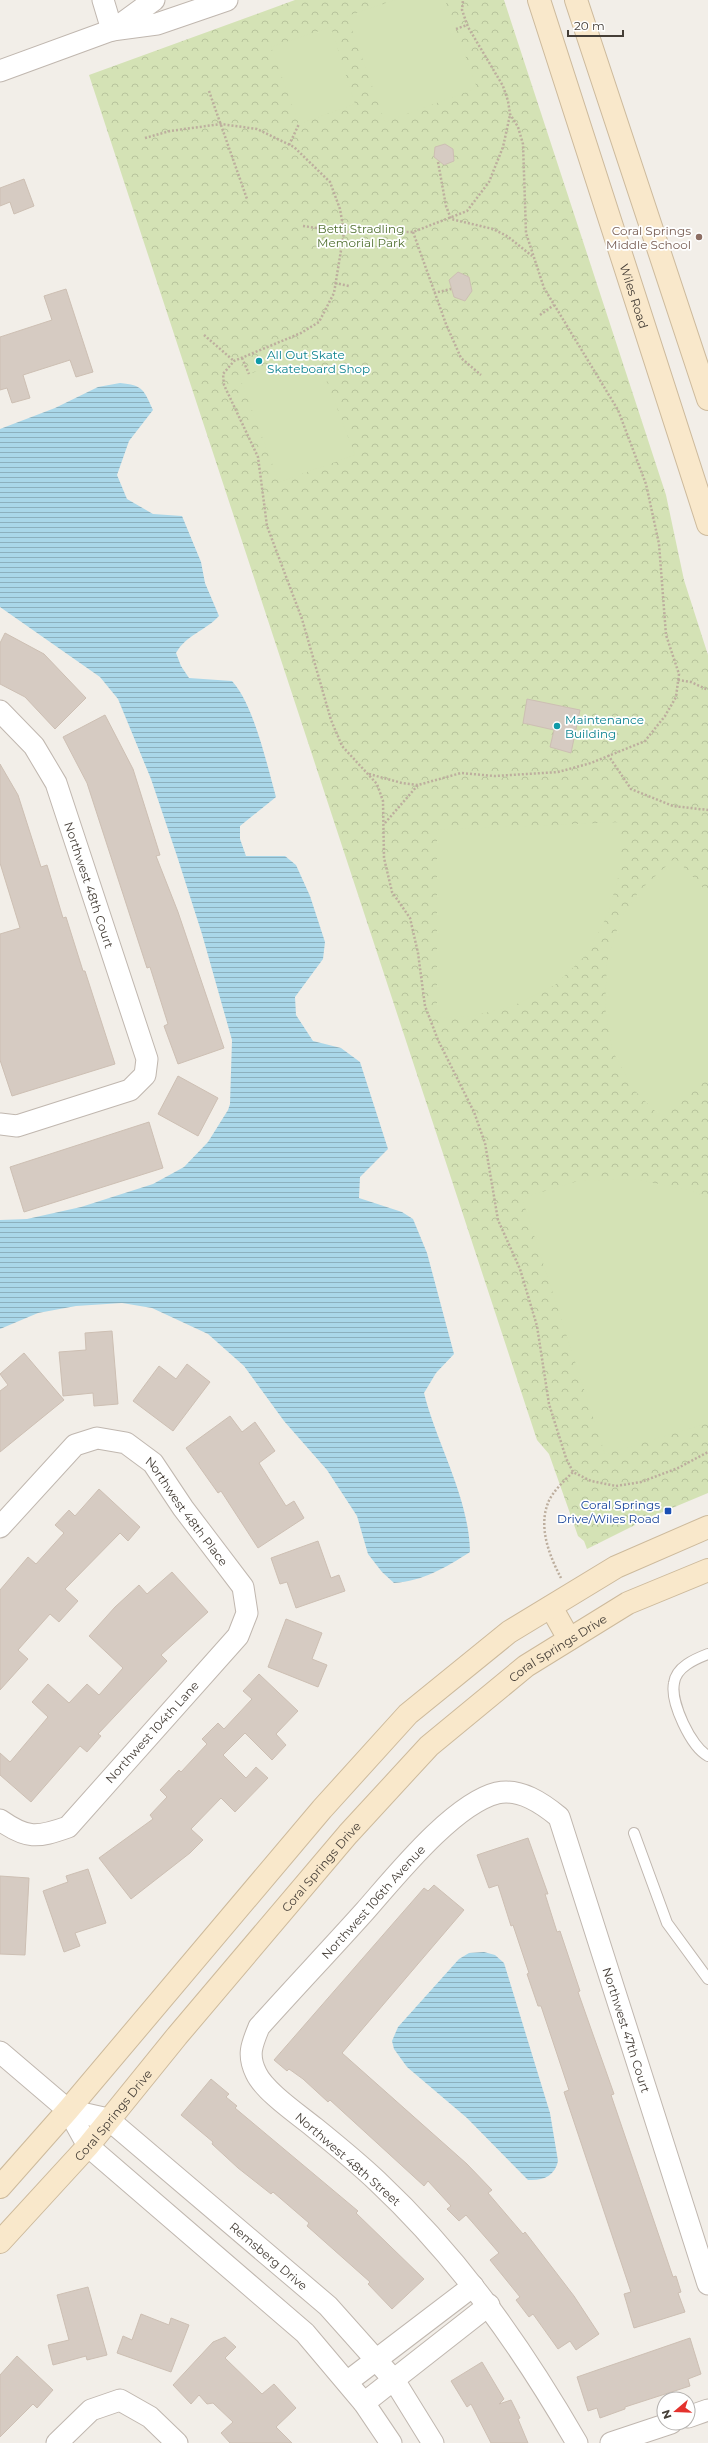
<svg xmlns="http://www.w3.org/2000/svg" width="708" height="2443" font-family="Montserrat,sans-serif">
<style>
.forest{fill:url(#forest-crowns)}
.pitch{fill:#d4e2b5}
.water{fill:url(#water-rules)}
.building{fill:#d6cbc2;stroke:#cdbfb3}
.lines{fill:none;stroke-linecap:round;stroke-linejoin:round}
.service-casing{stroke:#c0b7af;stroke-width:12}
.minor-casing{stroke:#c0b7af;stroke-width:23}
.secondary-casing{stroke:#cdba9c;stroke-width:24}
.path{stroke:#bdae9e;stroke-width:2.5;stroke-dasharray:2 2;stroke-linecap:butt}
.service{stroke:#fff;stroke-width:10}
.minor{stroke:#fff;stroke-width:21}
.secondary{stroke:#f9e8cb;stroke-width:22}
.education-dot{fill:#8d6e63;stroke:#fff;stroke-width:1.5}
.culture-dot{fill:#0f9aa8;stroke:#fff;stroke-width:1.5}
.transit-dot{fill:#1a4fb4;stroke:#fff;stroke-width:1.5}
.labels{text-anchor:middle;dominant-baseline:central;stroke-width:3.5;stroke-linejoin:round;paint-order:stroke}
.park-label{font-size:12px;fill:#517131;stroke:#fff}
.education-label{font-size:12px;fill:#785e54;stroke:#fff;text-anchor:end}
.street-label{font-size:12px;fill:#453e37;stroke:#fff}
.culture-label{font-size:12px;fill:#0d838f;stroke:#fff;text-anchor:start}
.transit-label{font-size:12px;fill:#164399;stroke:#fff;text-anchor:end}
</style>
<defs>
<pattern id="forest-crowns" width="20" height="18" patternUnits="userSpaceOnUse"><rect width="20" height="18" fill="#d4e2b5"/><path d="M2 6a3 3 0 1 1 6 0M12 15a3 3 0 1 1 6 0" fill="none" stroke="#b7c39c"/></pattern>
<pattern id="water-rules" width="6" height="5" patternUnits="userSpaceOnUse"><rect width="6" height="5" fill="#aad7e9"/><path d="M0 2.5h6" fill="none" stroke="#8cb0be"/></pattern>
</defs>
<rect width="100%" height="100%" fill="#f2eee8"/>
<polygon class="forest" points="295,0 504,0 666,495 684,580 708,655 708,1493 653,1516 587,1549 584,1541 578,1536 549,1454 537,1440 89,75"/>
<g class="pitch">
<polygon points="395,0 445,0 477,88 385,122 347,16"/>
<polygon points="331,27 355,104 299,124 271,47"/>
<polygon points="314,348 355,455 279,482 240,378"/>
<polygon points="621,822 621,867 608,914 587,954 555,985 511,1007 471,1016 437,1018 437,830"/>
<polygon points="675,858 708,893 708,1074 660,1116 634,1090 612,1050 605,1007 607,962 620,920 639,891"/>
<polygon points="634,1179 685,1189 708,1197 708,1423 605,1454 522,1198 578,1181"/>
</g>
<g class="water">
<path d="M 120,383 C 143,385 144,390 153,410 L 129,441 L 117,475 L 127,499 L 153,514 L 182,516 L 201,562 L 205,583 L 219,616 C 204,632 187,634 176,653 L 181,666 L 189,678 L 232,681 C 254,705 267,765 276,797 L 240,826 L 240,839 L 246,856 L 285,856 L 296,865 L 310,896 L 325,942 L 323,959 L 295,997 L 296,1015 L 313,1041 L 341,1048 L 360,1062 L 388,1149 L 360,1177 L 359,1198 L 402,1212 L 413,1219 L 427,1253 L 454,1354 L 436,1373 L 424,1393 C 437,1445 469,1497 470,1552 C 445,1568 423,1581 394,1583 L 382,1572 L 368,1554 L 357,1516 L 327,1470 L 284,1421 L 244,1366 L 208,1334 L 152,1308 L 122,1303 L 76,1306 L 38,1313 L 0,1329 L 0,1220 L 27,1219 L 81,1207 L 153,1184 L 184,1167 L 208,1142 L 228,1110 L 230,1104 L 232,1040 L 202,934 L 177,856 L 151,779 L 118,699 L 100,677 L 0,607 L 0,429 L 55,408 L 98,387 Z"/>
<path d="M 484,1952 L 495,1955 L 504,1963 L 550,2113 L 558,2161 C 555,2176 543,2181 528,2180 L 467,2118 L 407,2067 L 394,2049 L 392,2041 L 398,2027 L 459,1959 L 469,1953 Z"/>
</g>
<g class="building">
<polygon points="445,144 453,149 454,161 444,165 434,157 435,147"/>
<polygon points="24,179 34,206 14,214 10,202 0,206 0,188"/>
<polygon points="458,272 469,277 472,291 465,301 454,297 449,280"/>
<polygon points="66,289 93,372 76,377 70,360 23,375 30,398 12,403 7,388 0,390 0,337 52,320 44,296"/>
<polygon points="5,633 44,654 86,698 55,729 25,697 0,684 0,643"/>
<polygon points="527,699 580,710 571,753 550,747 554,730 523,723"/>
<polygon points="105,715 133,769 160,855 156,856 178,912 224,1048 178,1064 164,1026 168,1024 150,967 147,968 87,783 63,737"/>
<polygon points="0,764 18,795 41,867 47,865 63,918 66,917 83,971 85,971 115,1064 12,1096 0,1060 0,934 20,928 0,863"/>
<polygon points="178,1076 218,1098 198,1136 158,1114"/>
<polygon points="149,1122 163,1168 24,1212 10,1167"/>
<polygon points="112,1331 118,1404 94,1406 93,1393 63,1396 59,1352 86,1350 85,1333"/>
<polygon points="24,1353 64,1400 0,1452 0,1391 8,1385 0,1374"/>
<polygon points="187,1364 210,1382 173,1431 133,1401 159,1366 176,1379"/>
<polygon points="230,1416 242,1432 255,1422 275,1451 259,1463 286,1506 294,1501 304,1518 258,1548 221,1491 218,1493 186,1448"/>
<polygon points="99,1489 140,1527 128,1541 120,1533 65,1589 78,1601 59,1622 50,1614 18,1650 28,1659 0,1690 0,1590 28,1557 36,1564 64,1533 55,1525 69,1510 75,1516"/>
<polygon points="318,1541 331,1578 339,1575 345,1591 296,1608 287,1582 280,1584 271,1558"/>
<polygon points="172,1572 208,1612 161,1655 167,1661 98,1734 101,1736 87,1752 80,1746 31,1802 0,1775 0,1753 10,1762 48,1717 32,1702 48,1684 69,1703 87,1684 99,1695 123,1668 89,1636 115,1607 139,1585 147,1594"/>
<polygon points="286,1619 322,1633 312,1659 327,1665 318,1687 268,1667"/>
<polygon points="259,1674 298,1711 276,1734 286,1745 272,1760 245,1733 223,1755 246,1778 256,1767 268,1778 235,1812 221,1798 191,1829 203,1840 190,1853 131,1899 99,1858 153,1819 150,1815 167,1797 160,1790 179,1770 181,1772 207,1744 202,1739 218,1723 224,1729 252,1699 243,1691"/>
<polygon points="528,1838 548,1894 545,1894 557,1932 560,1931 580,1991 578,1992 614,2094 611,2095 673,2277 676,2276 681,2292 678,2293 685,2312 634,2328 624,2294 631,2292 564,2092 569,2090 541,2006 538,2006 527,1974 529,1973 513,1925 511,1926 498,1885 489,1888 477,1855"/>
<polygon points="88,1869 106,1923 75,1933 80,1946 64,1952 43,1891 68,1882 66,1876"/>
<polygon points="0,1876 29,1878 25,1955 0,1954"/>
<polygon points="434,1885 464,1910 342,2053 467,2164 492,2190 488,2193 523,2234 525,2232 574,2296 599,2334 576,2350 570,2341 558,2349 533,2314 529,2317 516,2300 520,2297 490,2260 499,2253 466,2215 459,2221 447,2209 451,2206 428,2181 424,2186 330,2100 328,2102 303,2079 289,2069 287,2071 274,2060 424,1888 428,1891"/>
<polygon points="211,2079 229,2094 226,2097 237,2106 235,2108 358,2211 356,2213 424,2279 392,2309 368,2284 370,2282 307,2226 309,2223 273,2192 271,2194 238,2168 212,2144 213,2142 181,2115"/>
<polygon points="88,2287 107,2355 87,2360 86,2356 53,2365 48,2345 69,2340 57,2295"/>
<polygon points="141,2314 169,2325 171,2318 189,2325 171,2372 117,2353 123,2336 132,2340"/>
<polygon points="225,2337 236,2347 225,2358 262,2394 274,2384 296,2408 276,2427 292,2443 230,2443 221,2433 233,2422 213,2403 207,2404 199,2395 191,2404 173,2385 213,2342"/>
<polygon points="690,2338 701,2374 688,2379 690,2386 625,2407 625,2409 600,2418 597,2408 588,2411 577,2377"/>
<polygon points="17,2356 53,2390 37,2408 33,2404 0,2437 0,2375"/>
<polygon points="482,2362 504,2399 499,2404 511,2400 520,2418 518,2419 528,2443 491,2443 471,2404 467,2407 451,2381"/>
</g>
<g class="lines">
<g class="service-casing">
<g id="service">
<path d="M 708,1654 C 695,1659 676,1667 674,1683 C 670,1702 691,1747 708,1756"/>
<polyline points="634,1833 667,1923 708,1979"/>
</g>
</g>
<g class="minor-casing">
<g id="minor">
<polyline points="103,0 112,30"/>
<polyline points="113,30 154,0"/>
<polyline points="0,71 112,30 157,24 227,0"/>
<path id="s1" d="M 0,711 L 34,746 L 56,783 L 147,1059 L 145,1075 L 130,1090 L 17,1126 L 0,1124"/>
<path id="s2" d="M 0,1527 L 75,1445 L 97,1438 L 126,1443 L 153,1463 L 183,1508 L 243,1587 L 247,1613 L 238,1636 L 68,1827 C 37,1838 27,1839 0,1820"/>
<polyline points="0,2052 68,2110 88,2146 305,2333 364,2403 391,2443"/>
<path id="s3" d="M 68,2110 L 108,2119 L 328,2306 L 394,2380 L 433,2443"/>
<polyline points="347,2382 473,2286"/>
<polyline points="364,2403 489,2305"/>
<polyline points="688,2417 708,2410"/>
<polyline points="57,2443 91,2410 120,2400 150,2417 177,2443"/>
<path id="s4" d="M 577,2443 C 521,2346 459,2258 377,2181 C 358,2163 336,2145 315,2128 C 299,2115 264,2091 256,2073 C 247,2055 252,2044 259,2027 C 294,1988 330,1950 365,1911 C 395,1877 453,1804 497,1793 C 520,1788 542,1803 559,1817 L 708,2284"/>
<polyline points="611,2443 671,2423"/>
</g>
</g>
<g class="secondary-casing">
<g id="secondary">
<path id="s5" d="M 539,0 L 708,524"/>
<polyline points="576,0 708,399"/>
<polyline points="551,1607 569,1639"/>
<polyline points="0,2187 68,2110 322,1809 408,1714 509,1632 616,1567 708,1527"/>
<path id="s6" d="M 0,2242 L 88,2146 L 177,2036 L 348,1834 L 429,1746 L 526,1666 L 628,1603 L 708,1570"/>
</g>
</g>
<g class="path">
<polyline points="456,29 467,25"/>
<polyline points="209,91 247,199"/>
<polyline points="145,138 170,131 221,124 257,129 294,147 330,182 340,209 344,232 334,293 319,322 301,333 234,361 223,374 224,385 258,457 267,526 302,619 331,720 342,746 377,784 383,801 384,858 392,892 410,918 418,953 425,1006 438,1040 474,1112 485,1143 498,1220 520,1269 537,1326 549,1404 566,1458 573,1472 591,1481 616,1486 641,1482 678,1468 708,1452"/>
<polyline points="289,145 299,124"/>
<polyline points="438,162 446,206 451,219 493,229 507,236 532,256"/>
<polyline points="303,226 344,232 413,232 467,211 489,182 503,147 510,115"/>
<polyline points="413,232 446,324 461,358 481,375"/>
<polyline points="335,283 349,286"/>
<polyline points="434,293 451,289"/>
<polyline points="540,315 554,305"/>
<polyline points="204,335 234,361"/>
<polyline points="242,358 249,374"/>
<polyline points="678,680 691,682 708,690"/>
<polyline points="608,755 631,789 673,806 708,810"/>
<polyline points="369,774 402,783 418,785 461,773 494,776 558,772 591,763 645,741 665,716 676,697 679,674 666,635 659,544 646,484 618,410 544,288 526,233 523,144 518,127 510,114 508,101 503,86 468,27 462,10 463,0"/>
<polyline points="385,823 418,785"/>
<path d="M 561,1578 C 550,1557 538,1528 548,1503 C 552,1492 565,1480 573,1472"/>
</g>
<use href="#service" class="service"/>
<use href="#minor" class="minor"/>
<use href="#secondary" class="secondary"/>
</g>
<circle class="education-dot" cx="699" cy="237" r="4"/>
<g class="culture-dot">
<circle cx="259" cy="361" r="4"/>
<circle cx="557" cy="726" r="4"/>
</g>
<rect class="transit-dot" x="664" y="1507" width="8" height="8" rx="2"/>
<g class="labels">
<g class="park-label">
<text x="361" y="228">Betti Stradling<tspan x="361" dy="14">Memorial Park</tspan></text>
</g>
<g class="education-label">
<text x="691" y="230">Coral Springs<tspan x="691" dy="14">Middle School</tspan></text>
</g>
<g class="street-label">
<text stroke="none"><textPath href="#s5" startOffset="311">Wiles Road</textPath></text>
<text stroke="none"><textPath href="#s1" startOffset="199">Northwest 48th Court</textPath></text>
<text stroke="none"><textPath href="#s2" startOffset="256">Northwest 48th Place</textPath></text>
<text stroke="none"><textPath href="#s6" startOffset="818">Coral Springs Drive</textPath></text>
<text transform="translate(152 1732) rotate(-48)">Northwest 104th Lane</text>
<text stroke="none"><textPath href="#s6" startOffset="494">Coral Springs Drive</textPath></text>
<text stroke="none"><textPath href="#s4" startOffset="711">Northwest 106th Avenue</textPath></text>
<text stroke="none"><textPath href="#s4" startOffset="1170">Northwest 47th Court</textPath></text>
<text stroke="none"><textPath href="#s6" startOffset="170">Coral Springs Drive</textPath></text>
<text transform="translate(348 2159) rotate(41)">Northwest 48th Street</text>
<text stroke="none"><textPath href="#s3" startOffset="252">Remsberg Drive</textPath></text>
</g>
<g class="culture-label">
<text x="267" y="354">All Out Skate<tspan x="267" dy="14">Skateboard Shop</tspan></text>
<text x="565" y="719">Maintenance<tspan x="565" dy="14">Building</tspan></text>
</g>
<g class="transit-label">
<text x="660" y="1504">Coral Springs<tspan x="660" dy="14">Drive/Wiles Road</tspan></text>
</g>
</g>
<g transform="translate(676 2411) rotate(251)"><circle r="19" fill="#ffffff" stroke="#b5b2af"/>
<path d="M0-3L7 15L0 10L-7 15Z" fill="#e4322d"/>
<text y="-6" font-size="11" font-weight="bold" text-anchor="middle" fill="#453e37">N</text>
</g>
<path d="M568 30v6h55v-6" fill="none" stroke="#453e37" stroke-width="2"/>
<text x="574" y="30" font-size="12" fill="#453e37" stroke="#ffffff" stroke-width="3" paint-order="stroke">20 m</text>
</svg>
